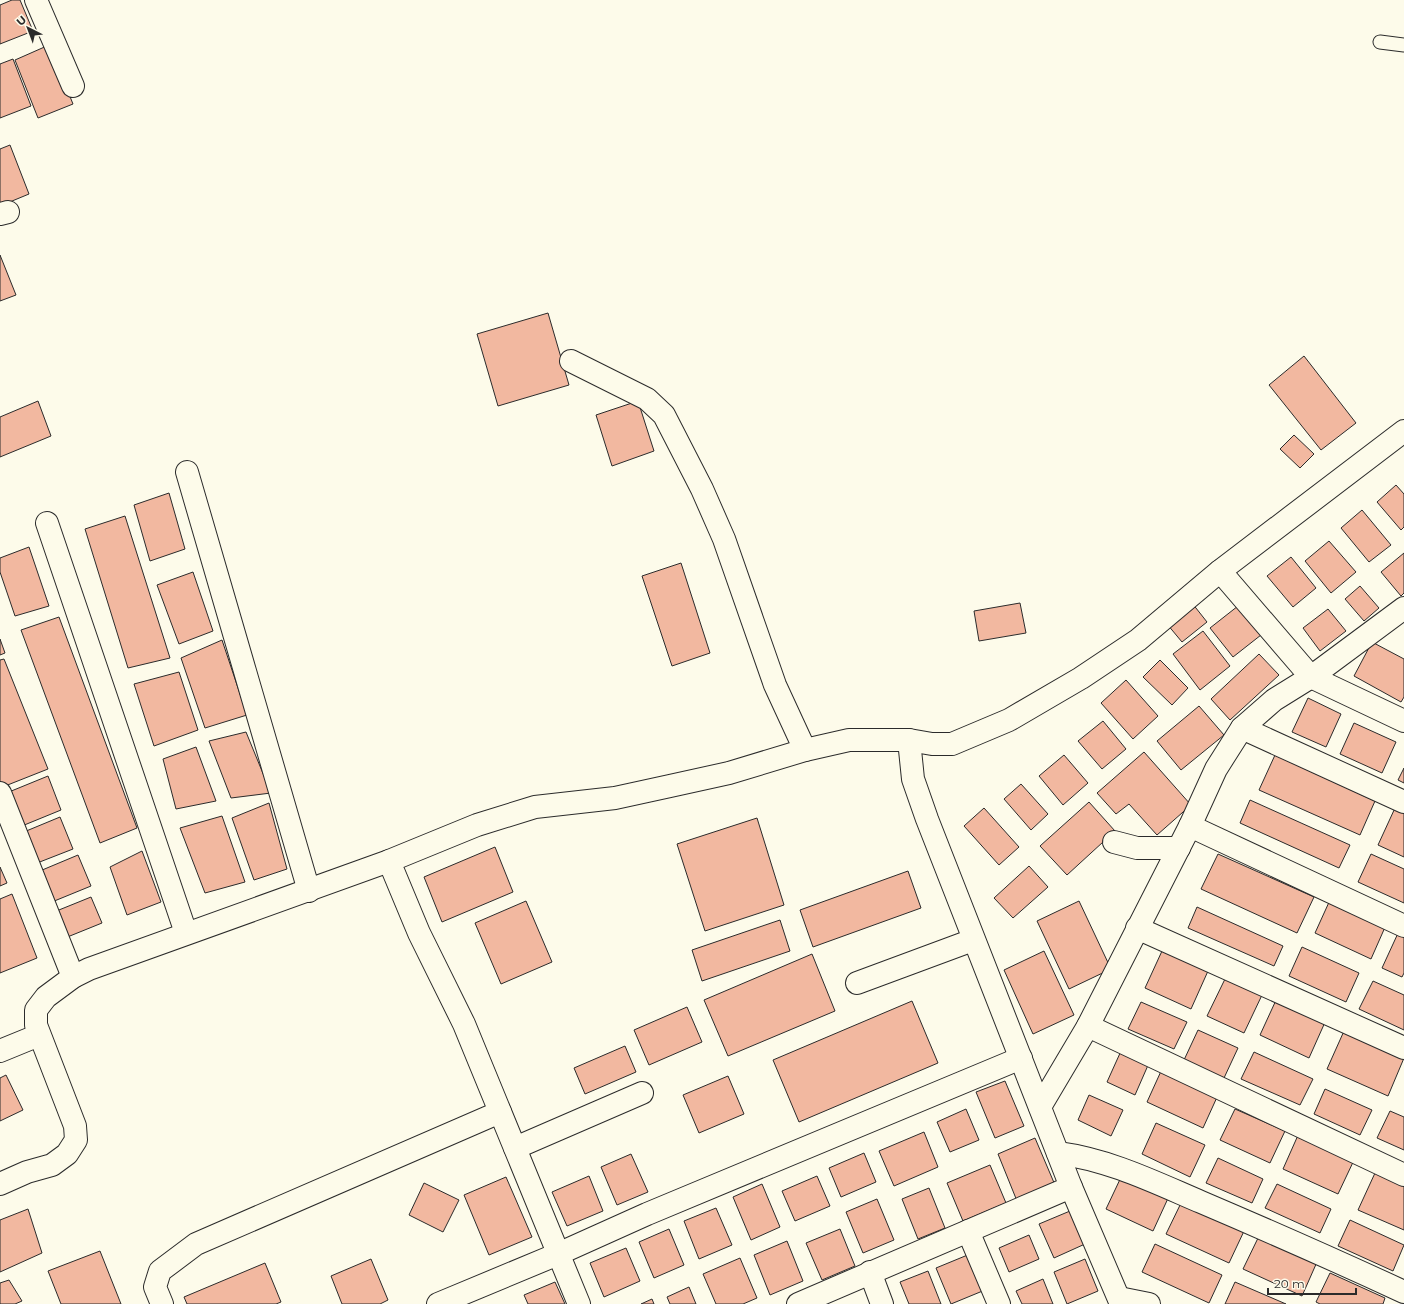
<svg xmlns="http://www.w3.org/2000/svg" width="1404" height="1304" font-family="Montserrat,sans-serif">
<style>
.building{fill:#f2b8a0;stroke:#2b2b2b}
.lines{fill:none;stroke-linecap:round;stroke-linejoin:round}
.lane-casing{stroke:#2b2b2b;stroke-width:15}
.street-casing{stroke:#2b2b2b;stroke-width:24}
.lane{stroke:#fdfbea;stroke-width:13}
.street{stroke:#fdfbea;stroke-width:22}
</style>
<rect width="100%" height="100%" fill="#fdfbea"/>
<g class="building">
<polygon points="12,0 20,0 33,31 0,44 0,5"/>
<polygon points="49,45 73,104 38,118 15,60"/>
<polygon points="13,59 31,106 0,118 0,64"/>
<polygon points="10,145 29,194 0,206 0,149"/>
<polygon points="0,255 16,295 0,301"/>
<polygon points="548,313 569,385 498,406 477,334"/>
<polygon points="1304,356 1356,423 1321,450 1269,385"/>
<polygon points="38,401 51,436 0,457 0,417"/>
<polygon points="638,401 654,451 612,466 596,415"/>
<polygon points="1294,435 1314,454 1300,468 1280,449"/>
<polygon points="1396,485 1404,494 1404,527 1401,530 1377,502"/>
<polygon points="169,493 185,549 150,561 134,505"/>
<polygon points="1362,510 1391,545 1369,562 1341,528"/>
<polygon points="125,516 170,658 128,668 85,529"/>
<polygon points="1329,541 1356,572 1331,593 1305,561"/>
<polygon points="29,547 49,606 15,616 0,572 0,558"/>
<polygon points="1404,553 1404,593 1401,596 1381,572"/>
<polygon points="1291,557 1316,588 1293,607 1267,576"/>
<polygon points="681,563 710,653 672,666 642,576"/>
<polygon points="193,572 213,631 179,644 157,585"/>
<polygon points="1360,586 1379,608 1364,621 1345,599"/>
<polygon points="1020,603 1026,633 979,641 974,611"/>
<polygon points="1192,603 1207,622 1182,642 1167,624"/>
<polygon points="1238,606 1261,635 1233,657 1210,628"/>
<polygon points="1328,609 1346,631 1320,651 1303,628"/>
<polygon points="59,617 137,828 100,843 21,630"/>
<polygon points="1203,631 1230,666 1200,690 1173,654"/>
<polygon points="0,639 5,653 0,655"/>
<polygon points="222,640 247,715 205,728 181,658"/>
<polygon points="1372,642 1404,659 1404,697 1401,702 1354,676"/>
<polygon points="1259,654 1279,675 1230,720 1211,699"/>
<polygon points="4,659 48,769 0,788 0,660"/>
<polygon points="1160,660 1188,688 1172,705 1143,677"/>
<polygon points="179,672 198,730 154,746 134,684"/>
<polygon points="1126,680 1158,716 1133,739 1101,703"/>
<polygon points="1308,698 1341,714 1326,747 1292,732"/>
<polygon points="1199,706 1224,735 1181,770 1157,741"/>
<polygon points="1103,721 1126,749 1102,769 1078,741"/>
<polygon points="1354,723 1396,742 1382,773 1340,754"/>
<polygon points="246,732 271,793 231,798 209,741"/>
<polygon points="196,747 216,801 176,809 163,759"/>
<polygon points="1144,752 1191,805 1157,835 1129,804 1116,814 1097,793"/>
<polygon points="1064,755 1088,783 1063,805 1039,776"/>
<polygon points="1275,755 1375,801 1360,835 1259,790"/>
<polygon points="1404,768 1404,783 1398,780"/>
<polygon points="48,776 61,810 17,828 4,794"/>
<polygon points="1021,784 1048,814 1031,830 1004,799"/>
<polygon points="1250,800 1350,845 1339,868 1240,823"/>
<polygon points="1089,802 1115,831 1067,875 1040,846"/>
<polygon points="269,803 287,869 254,880 232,818"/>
<polygon points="984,808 1019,847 999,865 964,826"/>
<polygon points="1395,808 1404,812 1404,857 1378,845"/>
<polygon points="222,816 245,882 205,893 180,828"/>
<polygon points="60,817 73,849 32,865 19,834"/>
<polygon points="757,818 784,905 705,931 677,844"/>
<polygon points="495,847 513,892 442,922 424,877"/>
<polygon points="142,851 161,902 127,915 110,867"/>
<polygon points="1218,854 1314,897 1297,933 1201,889"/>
<polygon points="1371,854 1404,869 1404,903 1358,882"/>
<polygon points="78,855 91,886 47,904 35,873"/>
<polygon points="1029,866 1048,887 1013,918 994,898"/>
<polygon points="0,867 7,883 0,886"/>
<polygon points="908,871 921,908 813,947 800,910"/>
<polygon points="12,894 37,958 0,973 0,899"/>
<polygon points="91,897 102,923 60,940 49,914"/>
<polygon points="1330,900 1386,925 1371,959 1315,933"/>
<polygon points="526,901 552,962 501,984 475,923"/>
<polygon points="1079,901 1111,969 1069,989 1037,921"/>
<polygon points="1197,907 1283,946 1274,966 1188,928"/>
<polygon points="780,920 790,951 702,981 692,950"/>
<polygon points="1399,931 1404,933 1404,973 1402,977 1382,968"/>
<polygon points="1302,947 1359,973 1346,1002 1289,976"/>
<polygon points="1044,951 1074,1015 1033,1034 1004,970"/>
<polygon points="1162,951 1208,971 1191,1009 1145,988"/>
<polygon points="812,954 835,1011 728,1056 704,1000"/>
<polygon points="1225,979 1262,995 1244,1033 1207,1016"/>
<polygon points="1373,981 1404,995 1404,1030 1359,1009"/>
<polygon points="1277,998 1326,1020 1309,1058 1260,1035"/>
<polygon points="912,1001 938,1063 799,1122 773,1060"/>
<polygon points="1141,1002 1187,1022 1174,1049 1128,1029"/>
<polygon points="687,1007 702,1042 649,1065 634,1030"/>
<polygon points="1198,1030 1238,1048 1224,1078 1184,1060"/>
<polygon points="1344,1031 1404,1058 1388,1096 1327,1069"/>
<polygon points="625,1046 636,1072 585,1094 574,1068"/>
<polygon points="1121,1051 1149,1063 1135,1095 1107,1082"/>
<polygon points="1254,1052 1313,1079 1300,1105 1241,1079"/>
<polygon points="1162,1069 1218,1095 1203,1128 1147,1102"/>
<polygon points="6,1075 23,1110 0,1121 0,1078"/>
<polygon points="728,1076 744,1114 699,1133 683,1095"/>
<polygon points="1005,1081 1024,1126 995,1138 976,1092"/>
<polygon points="1325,1089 1372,1110 1360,1135 1314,1114"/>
<polygon points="1089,1095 1123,1110 1111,1136 1078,1120"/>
<polygon points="966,1109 979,1140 950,1152 937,1122"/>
<polygon points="1235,1109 1285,1131 1270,1163 1220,1140"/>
<polygon points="1390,1111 1404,1117 1404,1150 1377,1138"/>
<polygon points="1156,1123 1205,1145 1190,1177 1142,1154"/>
<polygon points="924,1132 938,1167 894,1186 879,1151"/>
<polygon points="1299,1133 1355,1158 1338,1194 1283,1169"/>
<polygon points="1035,1138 1055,1185 1017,1201 998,1154"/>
<polygon points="864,1153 876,1182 841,1197 829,1168"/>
<polygon points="631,1154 648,1192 617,1205 601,1167"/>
<polygon points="1218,1158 1263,1179 1252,1203 1206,1183"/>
<polygon points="990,1165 1006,1203 963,1221 947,1183"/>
<polygon points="1123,1173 1170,1194 1153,1231 1106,1209"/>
<polygon points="1375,1173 1404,1186 1404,1230 1358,1210"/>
<polygon points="589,1176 603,1211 567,1226 552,1192"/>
<polygon points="817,1176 830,1206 795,1221 782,1191"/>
<polygon points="506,1177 532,1237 489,1255 464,1195"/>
<polygon points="424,1183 459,1200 443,1232 409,1215"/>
<polygon points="762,1184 780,1227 751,1240 733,1197"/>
<polygon points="1277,1184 1331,1209 1320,1233 1265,1208"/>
<polygon points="929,1188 945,1228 918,1239 902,1199"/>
<polygon points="877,1199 894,1240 863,1253 846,1212"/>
<polygon points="1182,1201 1245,1229 1229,1263 1166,1234"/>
<polygon points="716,1208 732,1245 699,1259 684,1221"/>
<polygon points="28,1209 42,1253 0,1272 0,1220"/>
<polygon points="1070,1211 1085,1244 1054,1258 1039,1224"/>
<polygon points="1350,1220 1404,1245 1393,1271 1338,1246"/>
<polygon points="669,1229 684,1265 654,1278 639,1242"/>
<polygon points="840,1229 855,1266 822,1280 806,1243"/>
<polygon points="1029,1235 1039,1259 1009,1272 999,1248"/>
<polygon points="1259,1236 1317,1262 1302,1296 1243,1269"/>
<polygon points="787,1241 803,1281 770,1295 754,1255"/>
<polygon points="1155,1244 1222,1275 1209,1303 1142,1272"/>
<polygon points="626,1248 640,1281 604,1297 590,1263"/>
<polygon points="100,1251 121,1304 61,1304 48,1271"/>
<polygon points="970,1254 985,1290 951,1304 936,1268"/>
<polygon points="740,1258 757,1298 743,1304 716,1304 703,1274"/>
<polygon points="371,1259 388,1300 380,1304 342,1304 331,1276"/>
<polygon points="1085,1259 1098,1291 1067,1304 1054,1272"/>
<polygon points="265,1263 281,1302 276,1304 187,1304 184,1297"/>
<polygon points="928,1271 941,1304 909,1304 900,1282"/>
<polygon points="1330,1273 1385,1298 1383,1304 1320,1304 1316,1302"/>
<polygon points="1043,1279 1053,1304 1022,1304 1016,1291"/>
<polygon points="9,1280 22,1301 15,1304 0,1304 0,1283"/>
<polygon points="555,1282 565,1304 528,1304 524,1295"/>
<polygon points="1235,1282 1286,1304 1225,1304"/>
<polygon points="689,1287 696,1304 670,1304 667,1297"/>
<polygon points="652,1299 654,1304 641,1304"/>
</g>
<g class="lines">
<g class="lane-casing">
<polyline id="lane" points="1380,42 1404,45"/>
</g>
<g class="street-casing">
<g id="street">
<polyline points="36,0 73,86"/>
<polyline points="0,214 8,212"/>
<polyline points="571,361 647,399 664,415 702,489 724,539 775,685 805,750"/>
<polyline points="187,472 309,891"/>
<polyline points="47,523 186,933"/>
<polyline points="1220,571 1311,677 1404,721"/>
<polyline points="1242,728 1404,802"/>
<polyline points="0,793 73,977"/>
<polyline points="1190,826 1404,926"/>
<polyline points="1114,842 1137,848 1179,848"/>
<polyline points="1137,928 1404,1048"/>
<polyline points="857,983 973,940"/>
<polyline points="1088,1026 1404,1175"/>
<polyline points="0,1051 39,1035"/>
<polyline points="1040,1107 1088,1026 1190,826 1216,769 1242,728 1274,700 1311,677 1404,608"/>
<polyline points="515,1148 642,1093"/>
<path d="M 1058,1153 C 1110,1160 1154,1182 1201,1202 C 1269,1231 1337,1261 1404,1292"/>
<polyline points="0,1184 27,1172 52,1165 67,1154 76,1140 75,1126 36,1025 36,1010 46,997 73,977 89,969 389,861"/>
<polyline points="968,1231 999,1304"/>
<polyline points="870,1272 882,1304"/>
<polyline points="1119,1298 1149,1304"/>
<polyline points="162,1304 155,1287 160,1271 196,1244 500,1112"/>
<polyline points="438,1304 558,1254 647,1214 1021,1058"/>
<polyline points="579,1304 464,1024 419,933 389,861 477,825 535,807 615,798 670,786 729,773 805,750 849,740 909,740"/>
<polyline points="798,1304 1071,1187"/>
<polyline points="1121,1304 1071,1187 927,819 913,779 909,740 932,744 952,744 1009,720 1081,678 1138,640 1220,571 1404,431"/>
</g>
</g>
<use href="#lane" class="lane"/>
<use href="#street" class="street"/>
</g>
<g transform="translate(28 28) rotate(318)" stroke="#fdfbea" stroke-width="3" paint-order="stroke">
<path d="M0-3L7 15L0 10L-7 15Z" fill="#2b2b2b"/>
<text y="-6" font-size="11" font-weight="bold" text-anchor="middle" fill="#2b2b2b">U</text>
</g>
<path d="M1268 1288v6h88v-6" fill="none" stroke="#2b2b2b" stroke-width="2"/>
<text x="1274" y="1288" font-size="12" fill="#2b2b2b" stroke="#fdfbea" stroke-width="3" paint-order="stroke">20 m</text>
</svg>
